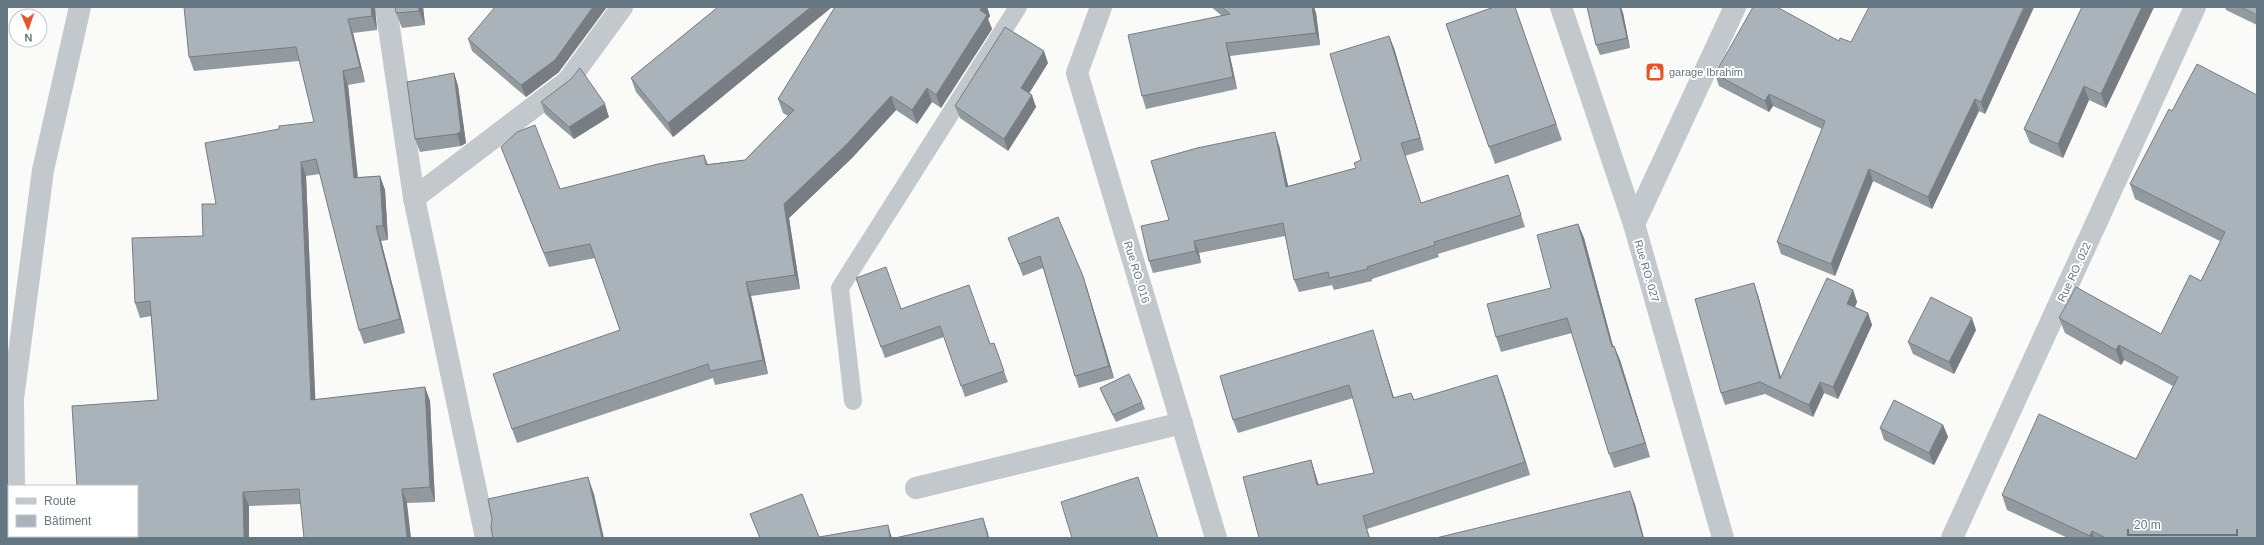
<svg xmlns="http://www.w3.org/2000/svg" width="2264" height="545" font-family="Helvetica,sans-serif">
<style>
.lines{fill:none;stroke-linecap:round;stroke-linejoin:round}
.lane{stroke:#c3c8cc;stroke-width:18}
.street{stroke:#c3c8cc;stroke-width:22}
.wall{fill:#929a9f}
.shaded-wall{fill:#777d82}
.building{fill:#aab3b9;stroke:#777d82}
.labels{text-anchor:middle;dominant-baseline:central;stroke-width:4;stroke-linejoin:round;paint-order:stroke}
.poi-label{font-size:11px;fill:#657683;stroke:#fff;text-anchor:start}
.street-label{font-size:11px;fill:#657683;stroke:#fff}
</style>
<rect width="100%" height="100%" fill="#fafaf8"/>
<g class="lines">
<polyline class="lane" points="853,401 840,288 1018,7"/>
<g class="street">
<polyline points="386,7 414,198 486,538"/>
<polyline points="1101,7 1077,73 1216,538"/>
<polyline points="1561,7 1634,224 1723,538"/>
<polyline points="414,198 568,81 622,7"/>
<polyline points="1634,224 1735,7"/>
<polyline points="14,486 13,399 43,170 80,7"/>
<polyline points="916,488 1182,423"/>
<polyline points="14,536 14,538"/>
<polyline points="1952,538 2195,7"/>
</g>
</g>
<g class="wall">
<polygon points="375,7 377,30 353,33 365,82 348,85 358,177 380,176 385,190 388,240 381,241 405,333 364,344 359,330 320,174 306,176 315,400 425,387 430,401 435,502 407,503 301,504 249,506 158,400 151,316 140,318 135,303 203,236 216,204 279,129 314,122 299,61 194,71 189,57"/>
<polygon points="395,7 423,7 425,25 402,28 396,13"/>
<polygon points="718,7 832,7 673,137 636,92 631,78"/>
<polygon points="835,7 987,7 990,16 988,19 992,29 941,108 932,102 917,124 896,110 852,158 789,218 800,289 751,296 768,374 715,385 713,378 517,443 512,429 620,330 595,258 549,267 501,147 560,189 704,155 708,164 745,160 788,116 783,113 778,99"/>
<polygon points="1211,7 1314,7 1316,13 1320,45 1230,56 1237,89 1146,109 1142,96 1221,15"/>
<polygon points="1515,7 1562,140 1495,164 1446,24"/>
<polygon points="1587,7 1621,7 1623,13 1630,48 1600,55 1596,45"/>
<polygon points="2034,7 1985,114 1979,111 1932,209 1873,181 1835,276 1781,254 1777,242 1822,129 1773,106 1769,112 1719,86 1715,74 1839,41 1851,42"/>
<polygon points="2082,7 2154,7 2106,108 2089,100 2063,158 2030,143 2024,129"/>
<polygon points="2225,7 2257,7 2257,25 2226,10"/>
<polygon points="1389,36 1394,48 1424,150 1405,156 1421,203 1508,175 1525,227 1438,254 1439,257 1372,279 1372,281 1334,290 1332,285 1299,292 1294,280 1285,236 1199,253 1201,263 1153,273 1149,261 1169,220 1279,145 1288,186 1356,168 1361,160"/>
<polygon points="468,39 559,72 526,97 472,51"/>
<polygon points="1048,63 1029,93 1036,107 1008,151 960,118 955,106"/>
<polygon points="454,73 458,86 466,143 461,146 420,152 415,139"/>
<polygon points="2257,95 2257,538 2068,538 2007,510 2002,495 2136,459 2173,386 2124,360 2121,365 2065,333 2059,318 2161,334 2201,281 2220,241 2135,199 2130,184 2172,111"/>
<polygon points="541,102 609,117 574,139 545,114"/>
<polygon points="1578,224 1584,238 1613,346 1614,346 1620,360 1650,457 1614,468 1609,454 1572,333 1501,352 1496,337 1551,288"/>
<polygon points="1008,238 1083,276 1087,288 1114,378 1079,388 1075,376 1043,268 1023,276"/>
<polygon points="856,278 901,309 990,344 994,343 1008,382 965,397 944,337 885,358"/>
<polygon points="1853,290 1857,302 1855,307 1868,313 1872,325 1838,399 1824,393 1813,417 1765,394 1725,405 1721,393 1758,295 1781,377"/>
<polygon points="1976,330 1954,374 1913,354 1908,342"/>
<polygon points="1377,344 1394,398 1414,400 1502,388 1530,475 1367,529 1259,538 1311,460 1315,473 1319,485 1374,473 1353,398 1238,433 1233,420"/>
<polygon points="1100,388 1142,402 1145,409 1116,422 1103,395"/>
<polygon points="1943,425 1948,437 1934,465 1884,440 1880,428"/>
</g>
<g class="shaded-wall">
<polygon points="371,7 375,7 377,30 372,16"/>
<polygon points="419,7 423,7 425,25 419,11"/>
<polygon points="593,7 607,7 559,72 526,97 521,85"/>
<polygon points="811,7 832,7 673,137 668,123"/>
<polygon points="982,7 987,7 990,16 988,19 992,29 941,108 936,95"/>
<polygon points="1312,7 1314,7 1316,13 1320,45 1316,33"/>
<polygon points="1620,7 1621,7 1623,13 1630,48 1627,38"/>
<polygon points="2024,7 2034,7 1985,114 1981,102"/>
<polygon points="2142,7 2154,7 2106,108 2101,94"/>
<polygon points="348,19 353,33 365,82 360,67"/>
<polygon points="1389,36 1394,48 1424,150 1420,138"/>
<polygon points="1226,43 1230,56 1237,89 1233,77"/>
<polygon points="1044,51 1048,63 1025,100 1021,88"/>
<polygon points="343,71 348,85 359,192 354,178"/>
<polygon points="454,73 458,86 466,143 461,146 457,134"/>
<polygon points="2084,86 2089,100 2063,158 2058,144"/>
<polygon points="927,88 932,102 917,124 912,110"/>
<polygon points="1769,94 1773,106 1769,112 1765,101"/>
<polygon points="1032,95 1036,107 1008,151 1004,139"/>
<polygon points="891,96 896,110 852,158 789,218 800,289 795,275 784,204"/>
<polygon points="1975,99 1979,111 1932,209 1928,197"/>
<polygon points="605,104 609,117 574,139 569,127"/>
<polygon points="1275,132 1279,145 1291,199 1286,187"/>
<polygon points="301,162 306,176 316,414 311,400"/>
<polygon points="1869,169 1873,181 1835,276 1831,264"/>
<polygon points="380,176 385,190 388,240 383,226"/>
<polygon points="1578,224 1584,238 1617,361 1612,347"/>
<polygon points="376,226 381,241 405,333 400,319"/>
<polygon points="1194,241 1199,253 1201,263 1196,251"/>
<polygon points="1083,276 1087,288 1114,378 1109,366"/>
<polygon points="746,282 751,296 768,374 763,360"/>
<polygon points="1754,283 1758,295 1784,391 1780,379"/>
<polygon points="1853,290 1857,302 1851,316 1847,304"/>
<polygon points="1868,313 1872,325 1838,399 1833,387"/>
<polygon points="1972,318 1976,330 1954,374 1949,362"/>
<polygon points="1373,330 1377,344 1398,411 1393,398"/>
<polygon points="2119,345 2124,360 2121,365 2116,350"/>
<polygon points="1614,346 1620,360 1650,457 1645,443"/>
<polygon points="1497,375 1502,388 1530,475 1525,462"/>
<polygon points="1820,382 1824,393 1813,417 1809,405"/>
<polygon points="425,387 430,401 435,502 430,487"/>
<polygon points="1943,425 1948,437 1934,465 1929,453"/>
<polygon points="1311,460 1315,473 1322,499 1317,485"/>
<polygon points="588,477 594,494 604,538 602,538"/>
<polygon points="402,489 407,503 411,538 407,538"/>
<polygon points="1630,491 1635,504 1644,538 1643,538"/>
<polygon points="243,492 249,506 249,538 244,538"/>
<polygon points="1363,516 1367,529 1370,538 1369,538"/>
<polygon points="983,518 988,533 989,538 988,538"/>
<polygon points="888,525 892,538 890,538"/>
<polygon points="2092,531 2094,538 2090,538 2090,536"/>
</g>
<g class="building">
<polygon points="184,7 371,7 372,16 348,19 360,67 343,71 354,178 380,176 383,226 376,226 400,319 359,330 316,159 301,162 311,400 425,387 430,487 402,489 407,538 304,538 299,489 243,492 244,538 81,538 81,536 137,536 137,486 77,486 72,406 158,400 150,301 135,303 132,238 203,236 202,204 216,204 205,143 279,129 279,126 314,122 296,47 189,57"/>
<polygon points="395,7 419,7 419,11 396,13"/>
<polygon points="495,7 593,7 555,60 521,85 468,39"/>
<polygon points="718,7 811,7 668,123 631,78"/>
<polygon points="835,7 982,7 980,10 987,15 936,95 927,88 912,110 891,96 847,144 784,204 795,275 746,282 763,360 710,371 708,364 512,429 493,374 620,330 590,244 544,253 501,147 517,132 535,125 560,189 658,164 704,155 706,165 745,160 794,110 778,99"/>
<polygon points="1222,7 1312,7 1316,33 1226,43 1233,77 1142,96 1128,35 1230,14"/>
<polygon points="1494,7 1515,7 1556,124 1489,147 1446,24"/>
<polygon points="1587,7 1620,7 1627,38 1596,45"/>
<polygon points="1753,7 1777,7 1839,41 1840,38 1851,42 1869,7 2024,7 1981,102 1975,99 1928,197 1869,169 1831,264 1777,242 1825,121 1769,94 1765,101 1715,74"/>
<polygon points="2082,7 2142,7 2101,94 2084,86 2058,144 2024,129"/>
<polygon points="2241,7 2257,7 2257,15"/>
<polygon points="1005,27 1044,51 1021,88 1032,95 1004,139 955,106"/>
<polygon points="1389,36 1420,138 1401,143 1421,203 1508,175 1521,215 1434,242 1435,245 1367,267 1368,269 1329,278 1328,272 1294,280 1283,223 1194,241 1196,251 1149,261 1141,226 1169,220 1151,161 1197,148 1275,132 1286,187 1356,168 1354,163 1361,160 1330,54"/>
<polygon points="2197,64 2257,95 2257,538 2106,538 2092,531 2090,536 2002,495 2039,414 2136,459 2178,377 2119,345 2116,350 2059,318 2076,287 2161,334 2190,275 2201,281 2225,232 2130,184 2169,109 2172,111"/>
<polygon points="580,68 605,104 569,127 541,102 571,79"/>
<polygon points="454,73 461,131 457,134 415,139 407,82"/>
<polygon points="1058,217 1083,276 1109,366 1075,376 1040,256 1019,264 1008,238"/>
<polygon points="1578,224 1612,347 1614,346 1645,443 1609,454 1567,318 1496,337 1487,304 1551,288 1537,235"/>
<polygon points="886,267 901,309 969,285 990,344 994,343 1004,371 961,386 940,326 881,347 856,278"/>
<polygon points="1827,278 1853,290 1847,304 1868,313 1833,387 1820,382 1809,405 1760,382 1721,393 1695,299 1754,283 1780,379"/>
<polygon points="1931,297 1972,318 1949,362 1908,342"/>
<polygon points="1373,330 1393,398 1411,393 1414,400 1497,375 1525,462 1363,516 1369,538 1259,538 1243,477 1311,460 1317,485 1374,473 1349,385 1233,420 1220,376"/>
<polygon points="1129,374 1142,402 1113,415 1100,388"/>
<polygon points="1894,400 1943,425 1929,453 1880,428"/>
<polygon points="588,477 602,538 493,538 491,528 492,519 488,499"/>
<polygon points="1138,477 1158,538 1072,538 1061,502"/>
<polygon points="1630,491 1643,538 1436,538"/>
<polygon points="802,494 819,537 888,525 890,538 760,538 750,514"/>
<polygon points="983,518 988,538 895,538"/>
</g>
<defs>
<g id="shop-square" transform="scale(1)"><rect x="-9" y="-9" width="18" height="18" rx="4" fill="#e4572e" stroke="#fff"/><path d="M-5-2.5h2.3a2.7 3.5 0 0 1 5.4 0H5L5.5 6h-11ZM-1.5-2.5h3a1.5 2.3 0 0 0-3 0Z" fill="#fff"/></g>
</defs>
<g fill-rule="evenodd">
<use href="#shop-square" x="1655" y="72"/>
</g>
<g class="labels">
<g class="poi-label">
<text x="1669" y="72">garage Ibrahim</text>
</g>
<g class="street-label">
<text transform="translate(1647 271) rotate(74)">Rue RO. 027</text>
<text transform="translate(1137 272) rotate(73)">Rue RO. 016</text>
<text transform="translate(2074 272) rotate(-65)">Rue RO. 022</text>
</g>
</g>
<rect width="2264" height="545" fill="none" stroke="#657683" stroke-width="16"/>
<rect x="8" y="485" width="130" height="52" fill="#ffffff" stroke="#c1c8cd"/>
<rect x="16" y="498" width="20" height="6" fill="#c3c8cc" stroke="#c1c8cd"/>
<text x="44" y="505" font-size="12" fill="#657683">Route</text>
<rect x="16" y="515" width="20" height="12" fill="#aab3b9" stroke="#c1c8cd"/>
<text x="44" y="525" font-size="12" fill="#657683">Bâtiment</text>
<g transform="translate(28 28) rotate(178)"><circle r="19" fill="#ffffff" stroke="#c1c8cd"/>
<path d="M0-3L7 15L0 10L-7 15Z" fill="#e4572e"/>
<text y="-6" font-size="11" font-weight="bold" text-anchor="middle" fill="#657683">N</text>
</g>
<path d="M2128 529v6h109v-6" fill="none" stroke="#657683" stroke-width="2"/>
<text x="2134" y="529" font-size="12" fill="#657683" stroke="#ffffff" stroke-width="3" paint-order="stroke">20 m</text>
</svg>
